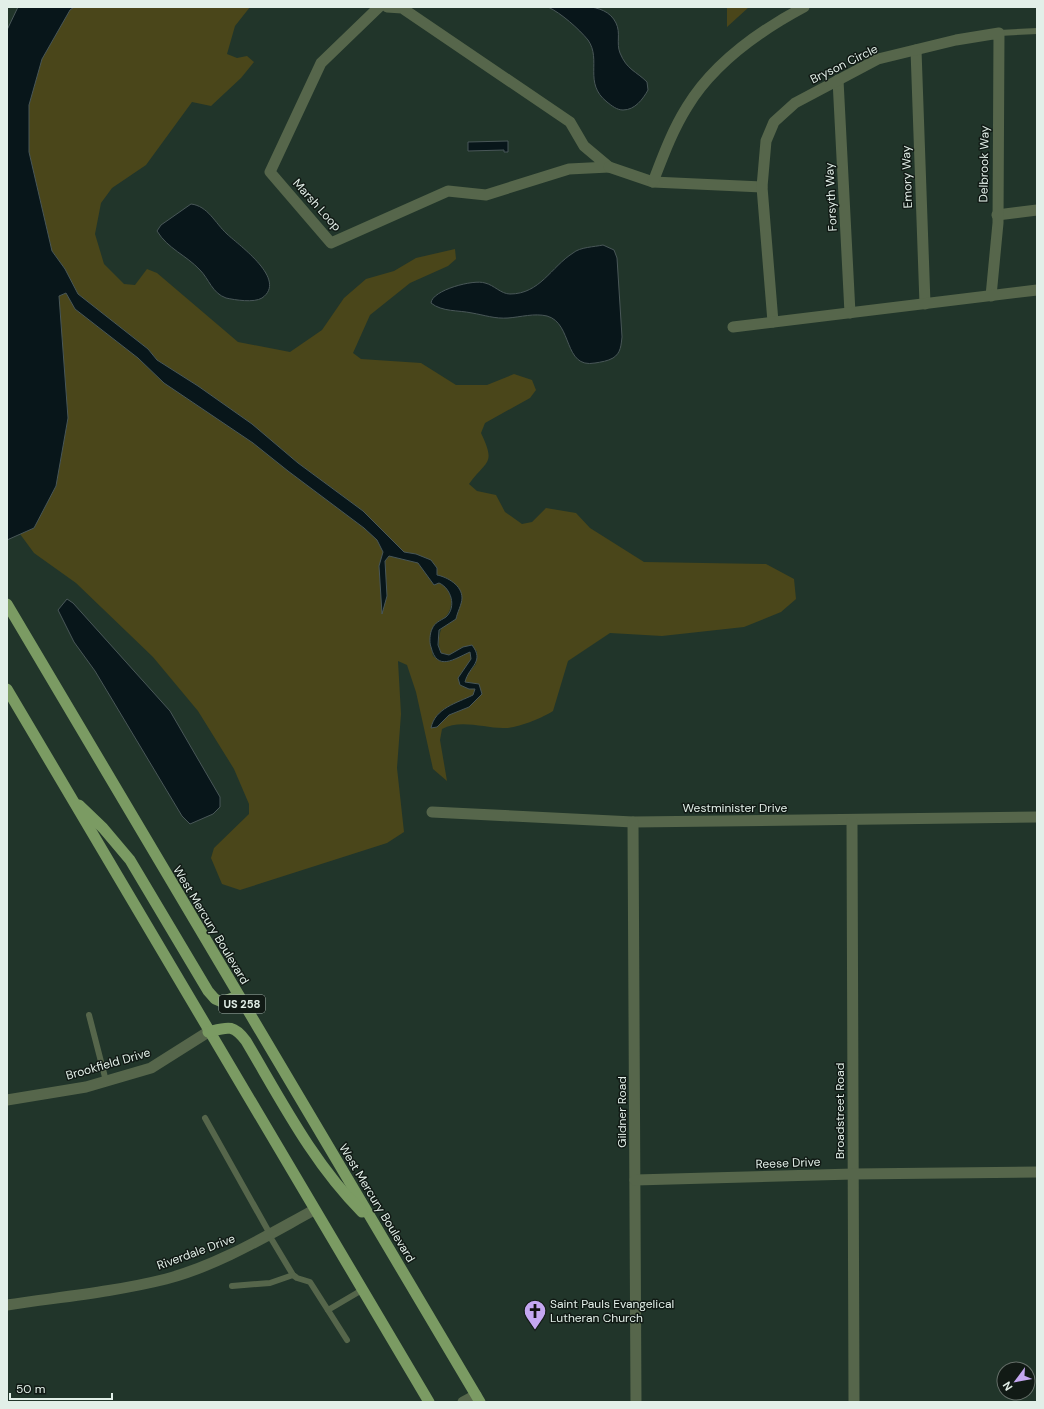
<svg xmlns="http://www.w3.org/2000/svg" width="1044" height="1409" font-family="'DM Sans',sans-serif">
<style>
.green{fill:#4a461a}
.water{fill:#08161a;stroke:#495758}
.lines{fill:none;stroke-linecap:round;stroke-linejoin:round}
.service{stroke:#56664b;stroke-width:6}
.minor{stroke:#56664b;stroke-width:11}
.primary{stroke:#7b9b63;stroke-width:11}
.labels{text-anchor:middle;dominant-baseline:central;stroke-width:3;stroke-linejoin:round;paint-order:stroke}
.shield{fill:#111a15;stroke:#a3afa9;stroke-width:1}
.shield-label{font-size:11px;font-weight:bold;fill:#e2efe8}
.street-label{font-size:12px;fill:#e2efe8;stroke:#111a15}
.poi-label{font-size:12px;fill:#e2efe8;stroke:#111a15;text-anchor:start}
</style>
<rect width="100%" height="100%" fill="#21352a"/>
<g class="green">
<path d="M 74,7 L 250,7 L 235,26 L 227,54 L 237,58 L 247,56 L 254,62 L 241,78 L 211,106 L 192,102 L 146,165 L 112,188 L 101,203 L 95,234 L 104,264 L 124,284 L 135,285 L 147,269 L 157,273 L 238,342 L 290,352 L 322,330 L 344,298 L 366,279 L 394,271 L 416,258 L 455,249 L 456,259 L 448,266 L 410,283 L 370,315 L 353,353 L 361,359 L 421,363 L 456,385 L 487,385 L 514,374 L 532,380 L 536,390 L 530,398 L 485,423 L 481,433 C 496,465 487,459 469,484 L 477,491 L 496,495 L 505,512 L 522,524 L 532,522 L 546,508 L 576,513 L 590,528 L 644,562 L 766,564 L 794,579 L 796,599 L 781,612 L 744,627 L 662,636 L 610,633 L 568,661 L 553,711 C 542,718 516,729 503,728 C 484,728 460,719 442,729 L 440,740 L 447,781 L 433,769 L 416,692 L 407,665 L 398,661 L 401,714 L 397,768 L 404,832 L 387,843 L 240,890 L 222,884 L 211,858 L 214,848 L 249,814 L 249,804 L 234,769 L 198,711 L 153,657 L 76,583 L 34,553 L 20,534 L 34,528 L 56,486 L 68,418 L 59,296 L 66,293 L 75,309 L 138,358 L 164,383 L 253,443 L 288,471 L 364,528 L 377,540 L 383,552 L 379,567 L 387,596 L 385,561 L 389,556 L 418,563 L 434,585 L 439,583 C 451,588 455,604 447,615 C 445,618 440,620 437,622 L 430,643 L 433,656 L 442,662 L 451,661 L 470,652 L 471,659 L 458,678 L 475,689 L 473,695 L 442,710 L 437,727 L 449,715 L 469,707 L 479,684 L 465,682 L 467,675 L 476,664 L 477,651 L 463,647 L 449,655 L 441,653 C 433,631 450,614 462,597 L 416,554 L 404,552 L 363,511 L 298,463 L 252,424 L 198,386 L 157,360 L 148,349 L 78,294 L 65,269 L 52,251 L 29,152 L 29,105 L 42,59 L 70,10 Z"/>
<polygon points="725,7 749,7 727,27 727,8"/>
</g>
<g class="water">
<path d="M 18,7 L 74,7 L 70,10 L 42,59 L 29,105 L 29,152 L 52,251 L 65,269 L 78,294 L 148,349 L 157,360 L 198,386 L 252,424 L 298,463 L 363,511 L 404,552 L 416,554 L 431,560 L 437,568 L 437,575 C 447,577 462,585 462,598 C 462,604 457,613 456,619 L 439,630 L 438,645 L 441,653 L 449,655 L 463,647 L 472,645 C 485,662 469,666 465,682 L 479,684 L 482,694 L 469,707 L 449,715 L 437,727 L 431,728 C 435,708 457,703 473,695 L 475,689 L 469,689 L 460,685 L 458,678 L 471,659 L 470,652 C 454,659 437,672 431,647 C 429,642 430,633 432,629 C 435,622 440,621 446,617 C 457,607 451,588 439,583 L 434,585 L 418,563 L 389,556 L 385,561 L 387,596 L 382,614 L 379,566 L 383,552 L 377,540 L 364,528 L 288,471 L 253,443 L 164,383 L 138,358 L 75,309 L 66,293 L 59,296 L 68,418 L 56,486 L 34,528 L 7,540 L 7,30 Z"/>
<path d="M 548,7 C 569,7 605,0 616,23 C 621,33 616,43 620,53 C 627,70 636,71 647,82 L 648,90 C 643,99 635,110 623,110 C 617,110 612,106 607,102 C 583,83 602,60 588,40 C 579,29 561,13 548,7 Z"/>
<polygon points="508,141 508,152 504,152 504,150 468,151 468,142"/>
<path d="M 191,204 C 208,206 215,223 227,234 C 240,246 288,280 262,298 C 254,303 235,300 226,298 C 212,293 209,279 200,270 C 186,255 168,249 157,231 L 161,225 Z"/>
<path d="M 603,245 L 614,250 L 617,258 L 622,337 C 621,345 621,353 613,358 C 608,361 601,362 595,363 C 563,369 573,323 547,316 C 534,313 521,317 508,318 C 495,319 484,315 472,313 C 458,310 442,312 431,303 C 432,290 474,279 485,283 C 494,285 501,294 510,294 C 540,294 551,267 573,253 C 580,247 594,247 603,245 Z"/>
<polygon points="67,599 73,603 170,711 220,797 220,807 213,814 190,824 182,816 95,671 74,642 58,610"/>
</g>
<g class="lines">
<g class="service">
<polyline points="999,33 1037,31"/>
<polyline points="89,1015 106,1081"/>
<polyline points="205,1118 270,1234"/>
<polyline points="269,1235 293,1275 297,1278 310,1282 347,1340"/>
<polyline points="232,1286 270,1283 293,1275"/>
<polyline points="328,1310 362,1290"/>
</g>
<g class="minor">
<polyline points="379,7 321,63 270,172 331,243 448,191 486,195 569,169 609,167 584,146 570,122 402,8 387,7"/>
<polyline points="916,50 925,304"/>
<polyline points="838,80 850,313"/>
<polyline points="609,167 653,182 762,187"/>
<path d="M 653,182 C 663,156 672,131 687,107 C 713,64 761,30 804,7"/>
<polyline points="997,215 1037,210"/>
<polyline points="773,322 762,187 766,141 774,122 795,103 878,59 956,40 999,33 998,223 991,296"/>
<polyline points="733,327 1037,290"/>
<polyline points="432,812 633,822 1037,817"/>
<polyline points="852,821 854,1402"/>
<polyline points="633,822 636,1402"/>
<polyline points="7,1100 86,1087 151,1068 208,1032"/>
<polyline points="635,1180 853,1174 1037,1172"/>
<path d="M 7,1305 C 60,1297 114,1292 166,1279 C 219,1265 266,1236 314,1210"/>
<polyline points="463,1402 476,1395"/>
</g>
<g class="primary">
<polyline points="7,604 480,1402"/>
<polyline points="7,689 429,1402"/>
<polyline points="79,805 103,828 130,860 208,991 215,999 222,1002 238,996"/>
<path d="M 208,1032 C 228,1027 233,1024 246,1041 C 281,1100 313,1163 362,1212"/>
</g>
</g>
<defs>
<g id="church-pin" transform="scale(1.15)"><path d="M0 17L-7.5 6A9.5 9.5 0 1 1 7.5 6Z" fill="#c4a7f1" stroke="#111a15"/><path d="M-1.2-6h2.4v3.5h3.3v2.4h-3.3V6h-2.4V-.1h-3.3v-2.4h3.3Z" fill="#111"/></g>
</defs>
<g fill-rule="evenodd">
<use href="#church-pin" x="535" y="1311"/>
</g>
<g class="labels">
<rect class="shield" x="219" y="995" width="46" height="18" rx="3"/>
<g class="shield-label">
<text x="242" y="1004">US 258</text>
</g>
<g class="street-label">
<text transform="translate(844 64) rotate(-26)">Bryson Circle</text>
<text transform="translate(984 164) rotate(-89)">Delbrook Way</text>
<text transform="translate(907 177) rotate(-92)">Emory Way</text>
<text transform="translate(831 197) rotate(-93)">Forsyth Way</text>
<text transform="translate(317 205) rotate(48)">Marsh Loop</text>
<text x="735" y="808">Westminister Drive</text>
<text transform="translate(211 925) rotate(59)">West Mercury Boulevard</text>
<text transform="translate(108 1064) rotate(-16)">Brookfield Drive</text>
<text transform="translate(840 1111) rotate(-90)">Broadstreet Road</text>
<text transform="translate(622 1112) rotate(-90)">Gildner Road</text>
<text transform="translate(788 1163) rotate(-2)">Reese Drive</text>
<text transform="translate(377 1203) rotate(59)">West Mercury Boulevard</text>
<text transform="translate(196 1252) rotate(-20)">Riverdale Drive</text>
</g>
<g class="poi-label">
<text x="550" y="1304">Saint Pauls Evangelical<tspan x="550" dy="14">Lutheran Church</tspan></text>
</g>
</g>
<rect width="1044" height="1409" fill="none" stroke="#e2efe8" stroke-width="16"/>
<g transform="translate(1016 1381) rotate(238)"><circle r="19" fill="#111a15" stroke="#656f69"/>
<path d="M0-3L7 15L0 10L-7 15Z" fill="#c4a7f1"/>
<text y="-6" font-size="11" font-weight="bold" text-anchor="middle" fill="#e2efe8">N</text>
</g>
<path d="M10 1393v6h102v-6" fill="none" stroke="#e2efe8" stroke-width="2"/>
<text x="16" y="1393" font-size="12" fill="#e2efe8" stroke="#111a15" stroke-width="3" paint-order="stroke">50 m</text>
</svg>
